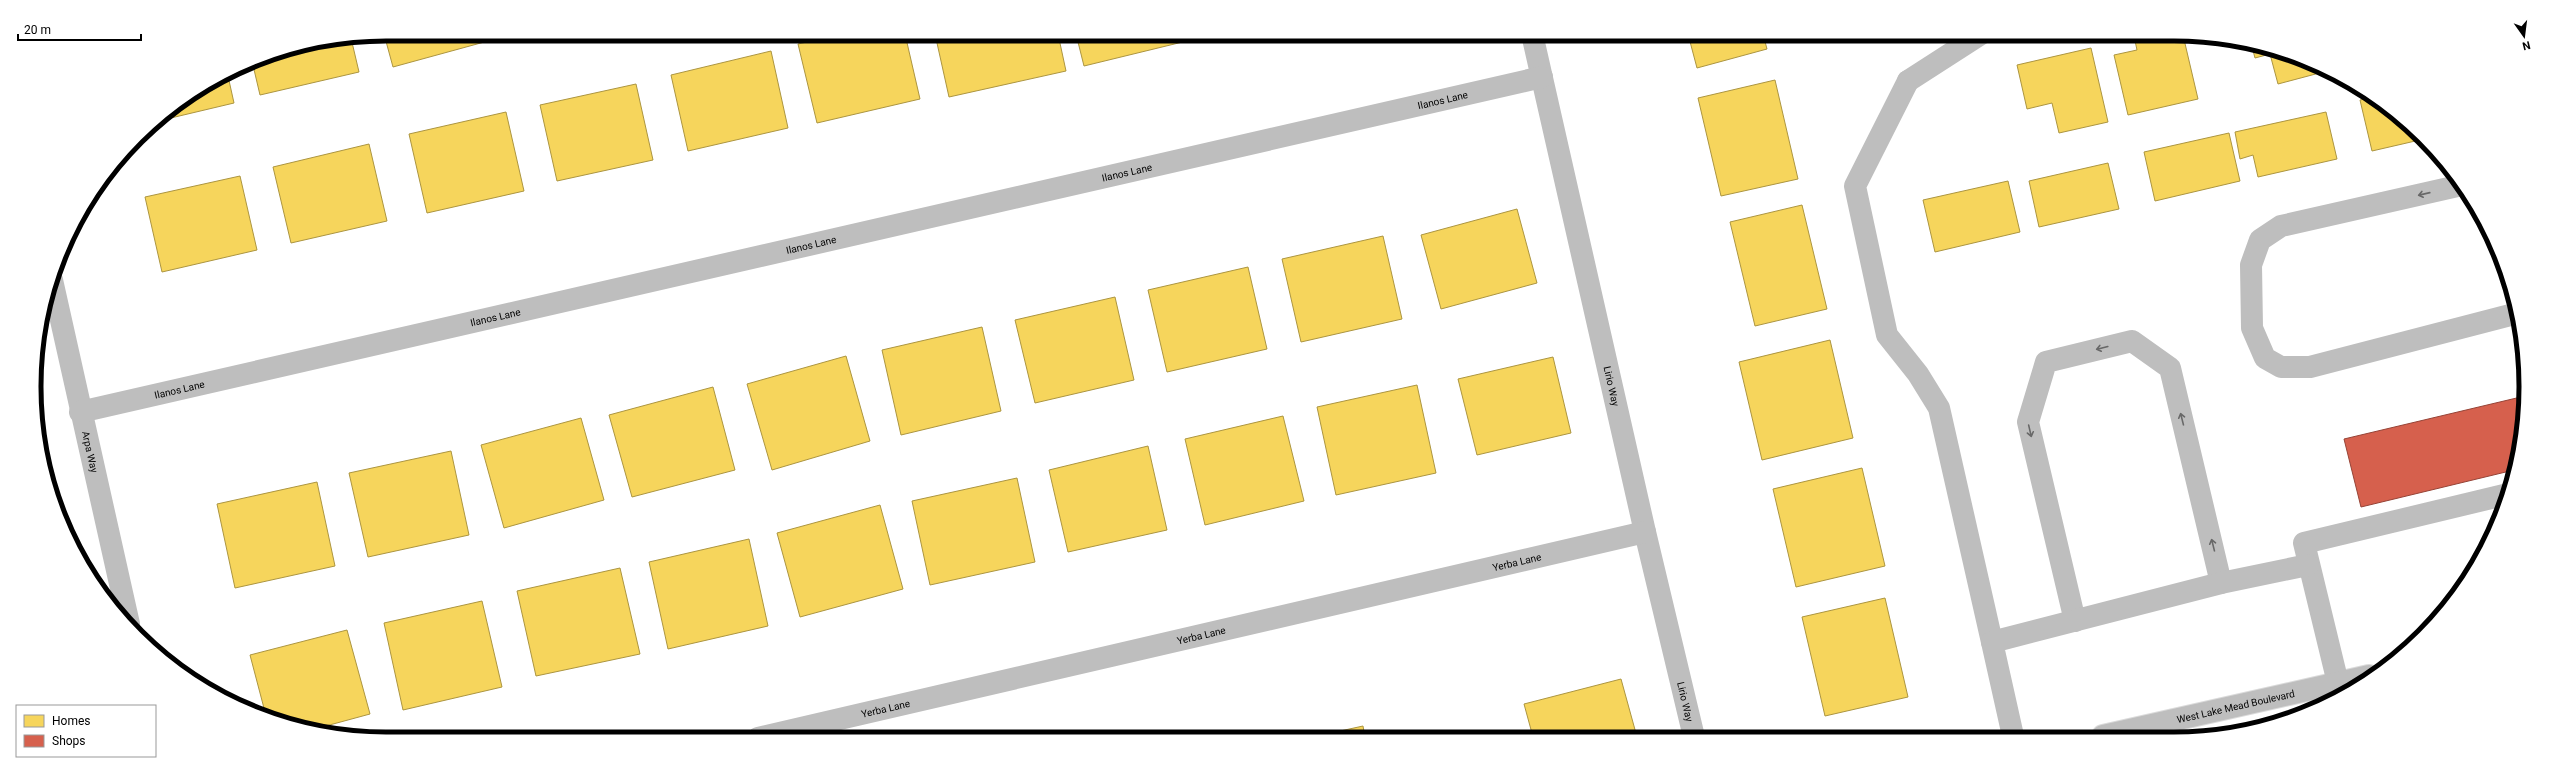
<svg xmlns="http://www.w3.org/2000/svg" width="2560" height="773" font-family="Roboto,sans-serif">
<style>
.homes{fill:#f6d55c;stroke:#ac9540}
.shops{fill:#d6604d;stroke:#964336}
.lines{fill:none;stroke-linecap:round;stroke-linejoin:round}
.primary-casing{stroke:#dbdbdb;stroke-width:24}
.service{stroke:#bebebe;stroke-width:22}
.minor{stroke:#bebebe;stroke-width:22}
.primary{stroke:#bebebe;stroke-width:22}
.oneway{stroke:#686868}
.labels{text-anchor:middle;dominant-baseline:central;stroke-width:4;stroke-linejoin:round;paint-order:stroke}
.street-label{font-size:10px;fill:#000;stroke:#fff}
.rim{fill:none;stroke:#000;stroke-width:5}
</style>
<rect width="100%" height="100%" fill="#fff"/>
<g class="homes">
<polygon points="384,34 487,34 488,41 393,67"/>
<polygon points="842,34 905,34 920,99 817,123 798,44"/>
<polygon points="935,34 1058,34 1066,71 949,97"/>
<polygon points="1076,34 1198,34 1199,38 1084,66"/>
<polygon points="1688,34 1763,34 1767,49 1697,68"/>
<polygon points="2141,34 2183,35 2198,99 2128,115 2114,55 2137,50 2134,36"/>
<polygon points="351,38 359,72 260,95 252,61 318,41"/>
<polygon points="2251,43 2308,61 2327,71 2278,84 2270,54 2255,58"/>
<polygon points="2091,48 2108,122 2059,133 2052,103 2027,109 2017,65"/>
<polygon points="771,51 788,128 688,151 671,75"/>
<polygon points="228,76 234,103 154,122"/>
<polygon points="1775,80 1798,179 1721,196 1698,98"/>
<polygon points="636,84 653,160 557,181 540,105"/>
<polygon points="2374,97 2423,137 2424,139 2372,151 2360,100"/>
<polygon points="506,112 524,191 427,213 409,134"/>
<polygon points="2326,112 2337,159 2258,177 2253,155 2240,159 2235,132"/>
<polygon points="2229,133 2240,181 2155,201 2144,152"/>
<polygon points="369,144 387,221 291,243 273,167"/>
<polygon points="2108,163 2119,209 2039,227 2029,181"/>
<polygon points="240,176 257,250 162,272 145,197"/>
<polygon points="2008,181 2020,232 1935,252 1923,200"/>
<polygon points="1802,205 1827,309 1755,326 1730,222"/>
<polygon points="1517,209 1537,283 1441,309 1421,235"/>
<polygon points="1383,236 1402,319 1301,342 1282,259"/>
<polygon points="1248,267 1267,349 1167,372 1148,290"/>
<polygon points="1115,297 1134,380 1035,403 1015,320"/>
<polygon points="982,327 1001,411 901,435 882,350"/>
<polygon points="1830,340 1853,438 1762,460 1739,362"/>
<polygon points="846,356 870,441 772,470 747,384"/>
<polygon points="1553,357 1571,433 1477,455 1458,379"/>
<polygon points="1417,385 1436,473 1336,495 1317,407"/>
<polygon points="713,387 735,470 632,497 609,415"/>
<polygon points="1283,416 1304,501 1205,525 1185,439"/>
<polygon points="581,418 604,500 504,528 481,445"/>
<polygon points="1148,446 1167,530 1068,552 1049,470"/>
<polygon points="451,451 469,535 368,557 349,473"/>
<polygon points="1862,468 1885,566 1796,587 1773,489"/>
<polygon points="1017,478 1035,562 930,585 912,501"/>
<polygon points="317,482 335,566 235,588 217,504"/>
<polygon points="880,505 903,589 800,617 777,533"/>
<polygon points="749,539 768,626 668,649 649,562"/>
<polygon points="620,568 640,654 536,676 517,591"/>
<polygon points="1885,598 1908,697 1825,716 1802,617"/>
<polygon points="482,601 502,687 403,710 384,623"/>
<polygon points="347,630 370,714 311,730 265,712 250,655"/>
<polygon points="1621,679 1637,737 1533,737 1524,704"/>
<polygon points="1363,726 1365,737 1313,737"/>
</g>
<polygon class="shops" points="2525,396 2519,455 2514,470 2361,507 2344,439"/>
<g class="lines">
<g class="primary-casing">
<g id="primary">
<path id="s5" d="M 2103,736 L 2369,676"/>
</g>
</g>
<g class="service">
<polyline points="1908,81 1855,186 1887,335 1918,374 1939,408 1992,642"/>
<polyline points="2462,185 2281,226 2260,240 2251,265 2252,328 2265,358 2281,367 2310,367 2518,313"/>
<polyline points="2075,621 2028,422 2046,362 2132,341 2170,368 2221,583"/>
<polyline points="2338,683 2304,543 2504,495"/>
<polyline points="2013,736 1992,642 2221,583 2308,565"/>
</g>
<g class="minor">
<path id="s1" d="M 1532,34 L 1645,532 L 1694,737"/>
<polyline points="1908,81 1981,34"/>
<path id="s2" d="M 52,280 L 129,624"/>
<path id="s3" d="M 80,412 L 1542,77"/>
<path id="s4" d="M 758,738 L 1645,532"/>
</g>
<use href="#primary" class="primary"/>
</g>
<defs><path id="oneway-shaft" d="M-6 0H5M1.5-3L5.5 0L1.5 3" fill="none" stroke-width="1.6" stroke-linecap="round" stroke-linejoin="round"/></defs>
<g class="oneway">
<use href="#oneway-shaft" transform="translate(2424 194) rotate(167)"/>
<use href="#oneway-shaft" transform="translate(2102 348) rotate(166)"/>
<use href="#oneway-shaft" transform="translate(2182 419) rotate(-104)"/>
<use href="#oneway-shaft" transform="translate(2030 431) rotate(77)"/>
<use href="#oneway-shaft" transform="translate(2213 545) rotate(-104)"/>
</g>
<g class="labels">
<g class="street-label">
<text stroke="none"><textPath href="#s3" startOffset="1398">Ilanos Lane</textPath></text>
<text stroke="none"><textPath href="#s3" startOffset="1074">Ilanos Lane</textPath></text>
<text stroke="none"><textPath href="#s3" startOffset="750">Ilanos Lane</textPath></text>
<text stroke="none"><textPath href="#s3" startOffset="426">Ilanos Lane</textPath></text>
<text stroke="none"><textPath href="#s1" startOffset="361">Lirio Way</textPath></text>
<text stroke="none"><textPath href="#s3" startOffset="102">Ilanos Lane</textPath></text>
<text stroke="none"><textPath href="#s2" startOffset="176">Arpa Way</textPath></text>
<text stroke="none"><textPath href="#s4" startOffset="779">Yerba Lane</textPath></text>
<text stroke="none"><textPath href="#s4" startOffset="455">Yerba Lane</textPath></text>
<text stroke="none"><textPath href="#s1" startOffset="685">Lirio Way</textPath></text>
<text stroke="none"><textPath href="#s5" startOffset="136">West Lake Mead Boulevard</textPath></text>
<text stroke="none"><textPath href="#s4" startOffset="131">Yerba Lane</textPath></text>
</g>
</g>
<path d="M0 0H2560V773H0ZM386 41H2174A345 345 0 0 1 2519 386V387A345 345 0 0 1 2174 732H386A345 345 0 0 1 41 387V386A345 345 0 0 1 386 41Z" fill="#fff" fill-rule="evenodd"/>
<path class="rim" d="M386 41H2174A345 345 0 0 1 2519 386V387A345 345 0 0 1 2174 732H386A345 345 0 0 1 41 387V386A345 345 0 0 1 386 41Z"/>
<rect x="16" y="705" width="140" height="52" fill="#ffffff" stroke="#999999"/>
<rect x="24" y="715" width="20" height="12" fill="#f6d55c" stroke="#999999"/>
<text x="52" y="725" font-size="12" fill="#000000">Homes</text>
<rect x="24" y="735" width="20" height="12" fill="#d6604d" stroke="#999999"/>
<text x="52" y="745" font-size="12" fill="#000000">Shops</text>
<g transform="translate(2524 36) rotate(166)" stroke="#ffffff" stroke-width="3" paint-order="stroke">
<path d="M0-3L7 15L0 10L-7 15Z" fill="#000000"/>
<text y="-6" font-size="11" font-weight="bold" text-anchor="middle" fill="#000000">N</text>
</g>
<path d="M18 34v6h123v-6" fill="none" stroke="#000000" stroke-width="2"/>
<text x="24" y="34" font-size="12" fill="#000000" stroke="#ffffff" stroke-width="3" paint-order="stroke">20 m</text>
</svg>
